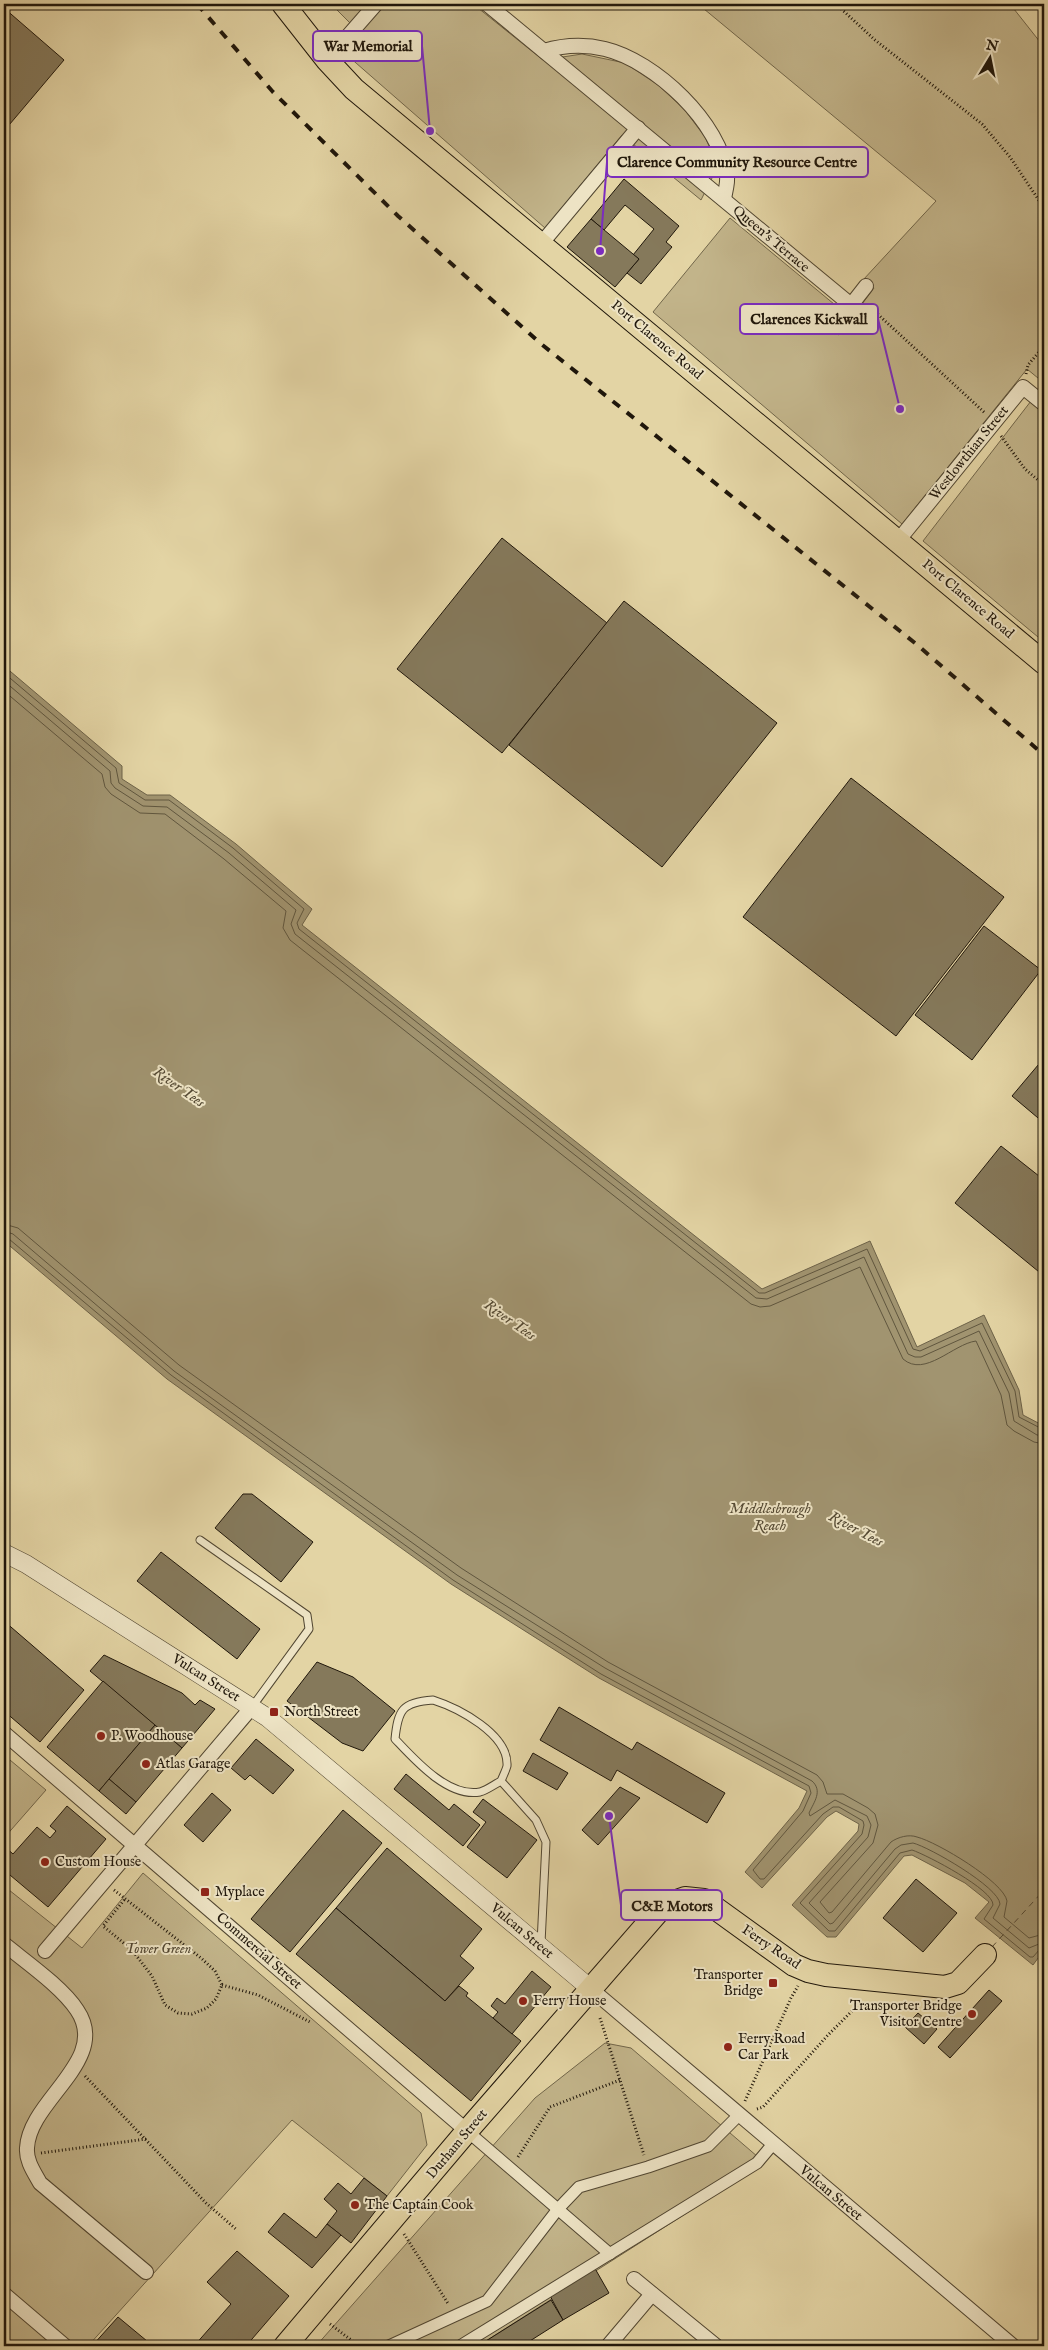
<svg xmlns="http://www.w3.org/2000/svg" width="1048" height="2350" font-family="'IM FELL English',serif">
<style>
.green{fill:#c2b48a;stroke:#71664a}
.water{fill:#a19470;stroke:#6d6248}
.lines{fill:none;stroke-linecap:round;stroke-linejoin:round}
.shore{stroke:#60563e;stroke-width:1}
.ferry{stroke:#544933;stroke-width:1;stroke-dasharray:6 5;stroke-linecap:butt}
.building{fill:#85795b;stroke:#20170b}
.service-casing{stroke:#514631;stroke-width:9}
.pedestrian-casing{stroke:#514631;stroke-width:13}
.minor-casing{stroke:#514631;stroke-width:16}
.tertiary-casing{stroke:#514631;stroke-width:19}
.primary-casing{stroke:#20170b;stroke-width:24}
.path{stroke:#20170b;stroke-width:3;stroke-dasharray:1 2.5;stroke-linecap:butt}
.service{stroke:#ede3c4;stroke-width:7}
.pedestrian{stroke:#ede3c4;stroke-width:11}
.minor{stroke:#ede3c4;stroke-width:14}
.tertiary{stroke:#ede3c4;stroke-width:18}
.primary{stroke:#e3d4a4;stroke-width:22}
.rail{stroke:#20170b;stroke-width:4;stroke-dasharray:9 9;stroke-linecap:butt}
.poi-dot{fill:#8f2418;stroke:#ede3c4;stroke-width:2}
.labels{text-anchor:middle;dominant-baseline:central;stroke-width:4;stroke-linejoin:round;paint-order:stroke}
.street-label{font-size:14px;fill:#20170b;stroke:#ede3c4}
.poi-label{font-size:14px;fill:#20170b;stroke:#ede3c4;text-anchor:start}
.park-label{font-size:14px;font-style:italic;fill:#514631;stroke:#ede3c4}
.water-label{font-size:15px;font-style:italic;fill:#544933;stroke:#ede3c4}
.leader{fill:none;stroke:#7b2cbf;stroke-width:2}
.callout-dot{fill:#7b2cbf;stroke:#ede3c4;stroke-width:2}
.callout{fill:#ede3c4;stroke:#7b2cbf;stroke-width:2}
.callout-label{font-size:15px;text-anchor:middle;font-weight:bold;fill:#20170b}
</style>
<rect width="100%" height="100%" fill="#e3d4a4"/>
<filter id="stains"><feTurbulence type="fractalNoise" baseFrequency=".004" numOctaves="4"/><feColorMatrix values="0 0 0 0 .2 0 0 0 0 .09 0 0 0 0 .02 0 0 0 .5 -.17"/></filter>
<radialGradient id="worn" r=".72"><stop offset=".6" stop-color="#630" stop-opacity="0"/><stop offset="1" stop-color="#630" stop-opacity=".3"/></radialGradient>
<g class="green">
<polygon points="331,4 473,4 543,60 582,54 625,63 658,85 684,109 705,137 718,166 701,200 622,135 545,228 348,56 364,37"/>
<polygon points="698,4 1010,4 1044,47 1044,383 1027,369 902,524 653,312 730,218 840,309 827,326 839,335 874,288 863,280 936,201"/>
<polygon points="1031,401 1044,413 1044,642 923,541"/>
<polygon points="4,1755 46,1790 4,1838"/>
<polygon points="143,1873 421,2113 427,2145 387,2196 292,2120 88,2346 4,2346 4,1886 82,1948"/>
<polygon points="605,2043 631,2048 765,2163 478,2346 316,2346 535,2098"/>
</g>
<polygon class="water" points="4,666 122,766 122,779 147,795 170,795 236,844 312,909 302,925 762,1289 870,1241 917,1347 984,1315 1019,1390 1023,1415 1044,1426 1044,1950 1033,1965 975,1918 989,1902 965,1883 912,1855 904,1856 836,1937 827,1937 792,1905 858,1831 859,1824 836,1811 827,1817 762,1888 745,1872 799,1808 807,1791 599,1678 451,1584 167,1379 4,1241"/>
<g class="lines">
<g class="shore">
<polyline points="4,673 116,768 119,783 145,800 169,800 233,848 304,909 297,923 299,929 759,1293 765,1293 867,1249 913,1349 920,1351 982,1323 1015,1391 1019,1417 1044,1430"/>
<polyline points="4,681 110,771 111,783 115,788 143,806 167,807 229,853 296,910 291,924 295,934 756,1298 767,1299 864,1257 908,1354 915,1357 921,1357 979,1331 1009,1393 1014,1421 1037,1435 1044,1436"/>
<path d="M 4,691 L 102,774 L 105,787 L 111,794 L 140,813 L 165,814 L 224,859 L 286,911 L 283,928 L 290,940 L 751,1304 L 760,1307 L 770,1306 L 860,1267 L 903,1359 C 925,1378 953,1344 976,1341 L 1001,1395 L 1007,1425 L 1014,1431 L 1034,1442 L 1044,1444"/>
<path d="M 4,1224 L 18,1228 L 179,1365 L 461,1568 L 608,1662 L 817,1775 L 823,1782 L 827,1794 L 843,1794 L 868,1808 L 875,1814 L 878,1825 L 873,1843 L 820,1902 L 829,1913 L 832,1912 L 891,1842 C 898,1837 909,1834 917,1837 C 937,1842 1004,1882 1007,1901 L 1004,1917 L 1029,1938 L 1044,1934"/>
<path d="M 4,1231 L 13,1234 L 174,1371 L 457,1575 L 605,1668 L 812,1781 C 823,1791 814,1802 809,1813 L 810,1816 L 835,1800 L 867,1816 L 871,1825 L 868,1837 L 809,1903 L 830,1924 L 833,1923 L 895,1849 L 901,1845 L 913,1843 C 929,1847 999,1887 1000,1904 L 993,1918 L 1029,1948 L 1044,1942"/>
<path d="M 4,1238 L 9,1239 L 171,1375 L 453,1580 L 601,1674 L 809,1786 L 811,1793 L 803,1811 L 753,1870 L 760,1879 L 764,1879 L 823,1814 L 833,1807 L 839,1807 L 863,1821 L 864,1825 L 862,1834 L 800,1903 L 829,1931 L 835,1931 L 900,1853 L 912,1850 C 927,1855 994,1890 993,1905 L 984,1919 L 1030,1957 L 1033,1957 L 1040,1949 L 1044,1948"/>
</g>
<polyline class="ferry" points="992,1947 1044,1890"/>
</g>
<g class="building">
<polygon points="4,8 64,60 4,131"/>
<polygon points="624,179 679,226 666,242 672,247 641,284 627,273 639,259 633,255 654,229 625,205 604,230 591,219"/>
<polygon points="591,219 639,259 615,287 567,247"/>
<polygon points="502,538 607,623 502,753 397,669"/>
<polygon points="624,601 777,723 662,867 509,745"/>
<polygon points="851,778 1004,897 896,1036 743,917"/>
<polygon points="984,926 1041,970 972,1060 915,1015"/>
<polygon points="1044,1058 1044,1123 1012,1096"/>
<polygon points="1001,1146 1044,1180 1044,1276 955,1203"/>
<polygon points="243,1494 252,1494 313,1542 281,1582 215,1528"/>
<polygon points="161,1552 260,1629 237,1659 137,1581"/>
<polygon points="4,1621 84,1690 40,1742 4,1711"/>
<polygon points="104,1655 182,1693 195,1705 200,1700 215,1709 182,1748 90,1671"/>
<polygon points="317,1662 353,1677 395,1711 363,1751 342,1743 287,1701"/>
<polygon points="103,1681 155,1725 99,1791 47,1747"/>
<polygon points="559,1707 632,1750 637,1742 725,1793 707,1823 617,1770 611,1781 540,1740"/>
<polygon points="155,1725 182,1748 136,1802 109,1779"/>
<polygon points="256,1739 294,1770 273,1794 250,1775 245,1780 231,1768"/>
<polygon points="533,1753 568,1773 557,1790 523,1771"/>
<polygon points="406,1774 449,1810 454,1804 480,1825 463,1846 394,1789"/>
<polygon points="109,1779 136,1802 126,1814 99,1791"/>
<polygon points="620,1787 640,1798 598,1845 582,1830"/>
<polygon points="212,1793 231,1810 203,1842 184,1825"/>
<polygon points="483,1799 537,1840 507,1878 467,1847 486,1822 473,1812"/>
<polygon points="67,1806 106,1839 48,1907 4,1870 4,1846 13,1854 37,1827 50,1838 56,1831 50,1826"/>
<polygon points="343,1810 382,1843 290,1952 251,1919"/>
<polygon points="387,1848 482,1929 460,1956 474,1968 445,2001 336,1908"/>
<polygon points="916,1879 957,1913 923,1952 883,1918"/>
<polygon points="336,1908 445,2001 459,1986 468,1993 466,1996 521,2041 471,2101 296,1954"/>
<polygon points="532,1971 551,1987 512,2034 493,2018 498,2012 491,2006 497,1998 505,2004"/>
<polygon points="989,1990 1002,2001 950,2058 938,2047"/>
<polygon points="918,2013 937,2029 924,2044 905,2027"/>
<polygon points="364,2178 387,2196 351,2243 327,2224 337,2211 324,2199 338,2183 351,2194"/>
<polygon points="284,2213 316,2238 327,2224 341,2235 312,2268 268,2232"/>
<polygon points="237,2251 289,2296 246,2346 194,2346 231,2304 207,2282"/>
<polygon points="593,2265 609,2293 563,2320 548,2292"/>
<polygon points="551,2300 563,2320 522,2346 478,2346"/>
<polygon points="118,2317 153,2346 92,2346"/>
</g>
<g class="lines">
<g class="service-casing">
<g id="service">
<polyline points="200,1540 307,1615 309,1629 252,1707"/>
<path d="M 433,1700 C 458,1708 509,1734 507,1766 C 506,1770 503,1776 501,1781 C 495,1784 487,1790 480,1792 C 448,1798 414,1759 395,1739 C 398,1710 402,1702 433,1700 Z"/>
<polyline points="501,1781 536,1820 546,1842 541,1943"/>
</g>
</g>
<g class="pedestrian-casing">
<g id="pedestrian">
<polyline points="467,2131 610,2254"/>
<polyline points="389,2346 487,2301 558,2209 579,2187 648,2167 708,2146 739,2115"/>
<polyline points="460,2346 757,2163 773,2144"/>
</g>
</g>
<g class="minor-casing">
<g id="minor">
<polyline points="487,4 851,305"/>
<path d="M 544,51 C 564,45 584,44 605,49 C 655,61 721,123 727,176 C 728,183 725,192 724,199"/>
<polyline points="327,60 376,4"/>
<polyline points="541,244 638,128"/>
<polyline points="834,327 866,286"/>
<polyline points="897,542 1023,387 1044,404"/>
<polyline points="4,1733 467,2131"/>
<path d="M 4,1944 C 26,1962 62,1987 77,2010 C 111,2060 29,2100 27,2148 C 26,2161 34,2172 40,2183 L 146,2272"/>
<polyline points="45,1951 252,1707"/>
<polyline points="591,1989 1013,2346"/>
<polyline points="634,2279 716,2346"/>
<polyline points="4,2294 65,2346"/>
<polyline points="608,2346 652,2294"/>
</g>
</g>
<g class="tertiary-casing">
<polyline id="tertiary" points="4,1553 26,1564 268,1718 591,1989"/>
</g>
<g class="primary-casing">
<g id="primary">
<polyline points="283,4 327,60 354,89 1044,663"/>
<polyline points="285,2346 467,2131 663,1906 685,1898 704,1900 794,1965 808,1971 826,1975 945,1987 958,1983 985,1955"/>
</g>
</g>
<g class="path">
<polyline points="836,4 875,40 982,124 1010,157 1044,208"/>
<polyline points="870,307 985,413"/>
<polyline points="1026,374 1028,365 1044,346"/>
<polyline points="1001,436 1025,469 1044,485"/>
<polyline points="114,1890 201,1958 215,1971 222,1985 216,1999 207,2008 192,2014 178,2013 165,2005 152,1976 132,1950 103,1926 125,1899"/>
<polyline points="222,1985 258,1995 310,2022"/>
<polyline points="600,2018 644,2155"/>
<polyline points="85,2076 206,2203 237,2230"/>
<polyline points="745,2101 791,1998 798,1986"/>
<polyline points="757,2109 763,2107 828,2035 855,2008 861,1998"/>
<polyline points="41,2153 146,2139"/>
<polyline points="518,2157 550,2107 620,2080"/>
<polyline points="404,2234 449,2305"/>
<polyline points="330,2324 359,2346"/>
</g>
<use href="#service" class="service"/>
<use href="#pedestrian" class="pedestrian"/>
<use href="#minor" class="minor"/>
<use href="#tertiary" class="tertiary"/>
<use href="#primary" class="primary"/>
<polyline class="rail" points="197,4 273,92 398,216 540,343 915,643 1044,755"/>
</g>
<g class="poi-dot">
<rect x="269" y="1707" width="10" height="10" rx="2.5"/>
<circle cx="101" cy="1736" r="5"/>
<circle cx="146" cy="1764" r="5"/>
<circle cx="45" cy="1862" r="5"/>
<rect x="200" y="1887" width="10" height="10" rx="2.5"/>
<rect x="768" y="1978" width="10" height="10" rx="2.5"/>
<circle cx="523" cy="2001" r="5"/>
<circle cx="972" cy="2014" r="5"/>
<circle cx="728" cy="2047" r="5"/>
<circle cx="355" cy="2205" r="5"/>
</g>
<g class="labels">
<g class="street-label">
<text transform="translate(771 239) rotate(40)">Queen's Terrace</text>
<text transform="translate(657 340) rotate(40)">Port Clarence Road</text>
<text transform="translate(969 453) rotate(-51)">Westlowthian Street</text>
<text transform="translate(968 599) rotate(40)">Port Clarence Road</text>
<text transform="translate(206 1678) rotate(32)">Vulcan Street</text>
<text transform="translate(522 1931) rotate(40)">Vulcan Street</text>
<text transform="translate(771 1947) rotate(34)">Ferry Road</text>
<text transform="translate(259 1951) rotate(41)">Commercial Street</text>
<text transform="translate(457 2144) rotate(-50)">Durham Street</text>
<text transform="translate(831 2193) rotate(40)">Vulcan Street</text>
</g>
<g class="poi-label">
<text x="284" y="1712">North Street</text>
<text x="111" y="1736">P. Woodhouse</text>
<text x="156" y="1764">Atlas Garage</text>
<text x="55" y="1862">Custom House</text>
<text x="215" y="1892">Myplace</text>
<text x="763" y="1975" text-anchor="end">Transporter<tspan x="763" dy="16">Bridge</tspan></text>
<text x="533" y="2001">Ferry House</text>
<text x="962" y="2006" text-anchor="end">Transporter Bridge<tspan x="962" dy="16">Visitor Centre</tspan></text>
<text x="738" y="2039">Ferry Road<tspan x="738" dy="16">Car Park</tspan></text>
<text x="365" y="2205">The Captain Cook</text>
</g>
<g class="park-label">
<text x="158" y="1949">Tower Green</text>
</g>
<g class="water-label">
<text transform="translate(179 1087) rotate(35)">River Tees</text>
<text transform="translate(510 1320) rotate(35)">River Tees</text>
<text x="770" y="1508">Middlesbrough<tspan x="770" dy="17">Reach</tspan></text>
<text transform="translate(856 1529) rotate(28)">River Tees</text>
</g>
</g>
<path class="leader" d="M430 131L422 46M600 251L607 162M900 409L878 319M609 1816L621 1905"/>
<g class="callout-dot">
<circle cx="430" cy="131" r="5"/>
<circle cx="600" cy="251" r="5"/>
<circle cx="900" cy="409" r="5"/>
<circle cx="609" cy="1816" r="5"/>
</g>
<g class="callout">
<rect x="313" y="31" width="109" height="30" rx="5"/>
<rect x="607" y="147" width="261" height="30" rx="5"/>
<rect x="740" y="304" width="138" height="30" rx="5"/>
<rect x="621" y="1890" width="101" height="30" rx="5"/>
</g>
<g class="callout-label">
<text x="368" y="51">War Memorial</text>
<text x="737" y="167">Clarence Community Resource Centre</text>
<text x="809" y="324">Clarences Kickwall</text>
<text x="672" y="1911">C&amp;E Motors</text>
</g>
<rect width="1048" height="2350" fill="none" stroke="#e3d4a4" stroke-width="20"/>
<rect x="5" y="5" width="1038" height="2340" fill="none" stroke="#20170b" stroke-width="2.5"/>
<rect x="10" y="10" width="1028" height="2330" fill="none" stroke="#20170b"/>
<g transform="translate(990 58) rotate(10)" stroke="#ede3c4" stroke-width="4" paint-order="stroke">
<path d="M0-4L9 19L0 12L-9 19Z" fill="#20170b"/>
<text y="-8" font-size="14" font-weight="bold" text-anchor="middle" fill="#20170b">N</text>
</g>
<rect width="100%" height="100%" filter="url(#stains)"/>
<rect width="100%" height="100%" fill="url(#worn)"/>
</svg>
